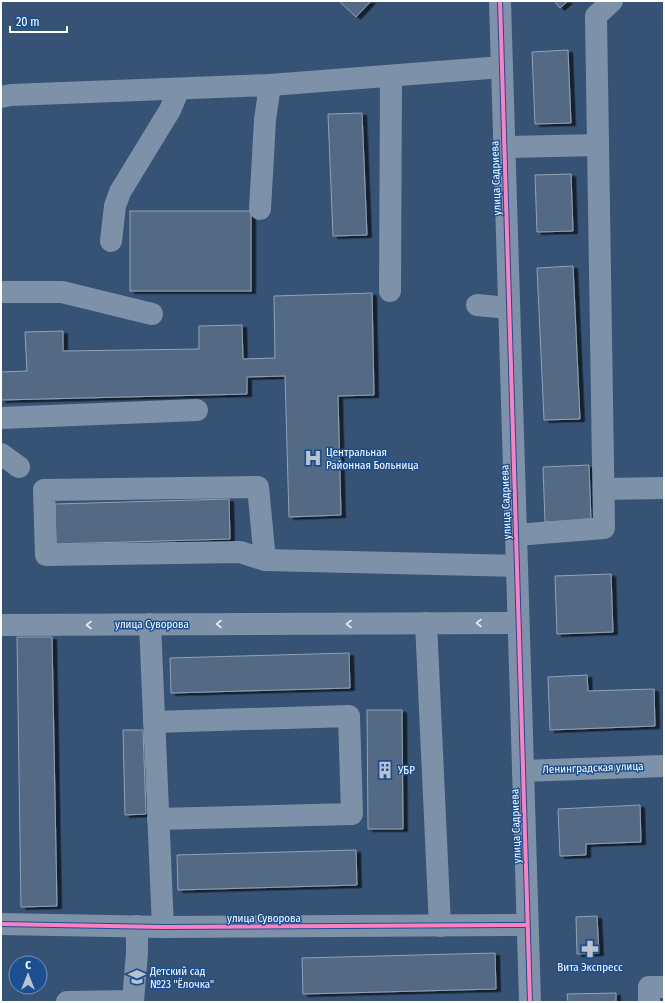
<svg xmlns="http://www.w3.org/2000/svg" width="665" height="1003" font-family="'Fira Sans Condensed',sans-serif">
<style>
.building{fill:#526984;stroke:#92a2b6;filter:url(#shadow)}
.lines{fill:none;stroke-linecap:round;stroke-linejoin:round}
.minor{stroke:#7d92a8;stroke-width:22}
.cycleway-casing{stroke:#1b4f8f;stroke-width:6}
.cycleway{stroke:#ff80c0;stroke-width:4}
.oneway{stroke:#e5e9ee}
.labels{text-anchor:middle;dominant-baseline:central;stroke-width:3;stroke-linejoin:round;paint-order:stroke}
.street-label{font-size:11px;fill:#fff;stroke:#1b4f8f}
.poi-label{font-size:11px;fill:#fff;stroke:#1b4f8f;text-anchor:start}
</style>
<defs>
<filter id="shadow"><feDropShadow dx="4.5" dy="2.5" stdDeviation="0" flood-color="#0009"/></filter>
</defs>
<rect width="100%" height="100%" fill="#365274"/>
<g class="building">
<polygon points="339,1 371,1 356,17"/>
<polygon points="554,1 568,1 560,8"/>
<polygon points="568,50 571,123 535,124 532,52"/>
<polygon points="362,113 367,235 333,236 328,114"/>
<polygon points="571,174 573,231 537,232 535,175"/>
<rect x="130" y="211" width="121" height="80"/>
<polygon points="573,266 580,419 544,420 537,268"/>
<polygon points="372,293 374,395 338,396 341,515 289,517 285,376 247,377 247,394 1,400 1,372 27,371 25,332 63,331 63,351 199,349 199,326 242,325 243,359 275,358 274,296"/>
<polygon points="589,465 591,520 545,522 543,467"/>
<polygon points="229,499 230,539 56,544 55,504"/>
<polygon points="611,574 613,632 557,634 555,576"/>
<polygon points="17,637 52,637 57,906 21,907"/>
<polygon points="349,653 350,688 171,693 170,658"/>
<polygon points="587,675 588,691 654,689 655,726 550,730 548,677"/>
<polygon points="367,710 402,710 403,829 368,829"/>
<polygon points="123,730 143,730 146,814 125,815"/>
<polygon points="640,805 641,842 586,844 586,855 560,856 558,809"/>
<polygon points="356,850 357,885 178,890 177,855"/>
<polygon points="597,916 599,953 577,954 576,917"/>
<polygon points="495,953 496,989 303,994 302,958"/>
<polygon points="616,993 616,1002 568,1002 567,994"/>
</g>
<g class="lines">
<g class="minor">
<polyline points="500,1 530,1002"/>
<polyline points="1,97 11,95 270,85 502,67"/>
<polyline points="504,147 598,145"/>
<polyline points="260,209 265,120 270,85"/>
<polyline points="111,241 115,206 120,192 170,110 179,89"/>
<polyline points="390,291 391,76"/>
<polyline points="1,292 62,292 152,314"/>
<polyline points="477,305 509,308"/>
<polyline points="1,418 197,410"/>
<polyline points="1,454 19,467"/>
<polyline points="604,489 664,488"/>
<polyline points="516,535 604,528 596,16 612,1"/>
<polyline points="265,560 258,487 44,490 46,555 240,552 265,560 517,566"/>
<polyline points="426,623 440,926"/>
<polyline points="150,624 163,927"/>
<polyline points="1,625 518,623"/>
<polyline points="154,722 349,716 352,814 158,819"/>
<polyline points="523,771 664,766"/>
<polyline points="1,924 163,927 527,925"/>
<polyline points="67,1002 133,1001 137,953 137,926"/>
<polyline points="649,1002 649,987 664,987"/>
</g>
<g class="cycleway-casing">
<g id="cycleway">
<polyline points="500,1 530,1002"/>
<polyline points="1,924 163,927 527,925"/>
</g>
</g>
<use href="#cycleway" class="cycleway"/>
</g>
<defs><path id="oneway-chevron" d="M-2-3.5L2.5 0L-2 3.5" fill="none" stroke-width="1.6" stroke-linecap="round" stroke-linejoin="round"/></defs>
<g class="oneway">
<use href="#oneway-chevron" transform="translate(479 623) rotate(180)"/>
<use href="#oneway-chevron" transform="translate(219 624) rotate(180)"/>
<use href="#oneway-chevron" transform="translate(349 624) rotate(180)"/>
<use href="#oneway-chevron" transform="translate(89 625) rotate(180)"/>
</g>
<defs>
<g id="hospital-bare" transform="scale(1.38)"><path d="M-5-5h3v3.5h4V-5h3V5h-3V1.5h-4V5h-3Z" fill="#b9c2ce" stroke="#1b4f8f" stroke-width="2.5" paint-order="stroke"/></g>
<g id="building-bare" transform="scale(1.38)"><path d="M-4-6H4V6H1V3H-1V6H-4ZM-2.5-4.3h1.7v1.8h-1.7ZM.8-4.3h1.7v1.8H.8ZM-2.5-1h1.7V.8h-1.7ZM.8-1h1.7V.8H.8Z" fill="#b9c2ce" stroke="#1b4f8f" stroke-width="2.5" paint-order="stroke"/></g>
<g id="pharmacy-bare" transform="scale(1.38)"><path d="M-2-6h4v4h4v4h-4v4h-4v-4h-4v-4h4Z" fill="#b9c2ce" stroke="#1b4f8f" stroke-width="2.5" paint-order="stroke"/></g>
<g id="school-bare" transform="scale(1.38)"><path d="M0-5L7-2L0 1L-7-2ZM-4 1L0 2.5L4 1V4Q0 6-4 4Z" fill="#b9c2ce" stroke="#1b4f8f" stroke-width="2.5" paint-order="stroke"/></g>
</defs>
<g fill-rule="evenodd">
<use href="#hospital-bare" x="313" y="458"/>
<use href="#building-bare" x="385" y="770"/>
<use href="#pharmacy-bare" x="590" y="949"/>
<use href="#school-bare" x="137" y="977"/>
</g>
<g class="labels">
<g class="street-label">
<text transform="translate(496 178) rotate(-92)">улица Садриева</text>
<text transform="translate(506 502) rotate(-92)">улица Садриева</text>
<text x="152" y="624">улица Суворова</text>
<text transform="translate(593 768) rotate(-2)">Ленинградская улица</text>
<text transform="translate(516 826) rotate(-92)">улица Садриева</text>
<text x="264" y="918">улица Суворова</text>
</g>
<g class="poi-label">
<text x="326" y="452">Центральная<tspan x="326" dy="13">Районная Больница</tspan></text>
<text x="398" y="770">УБР</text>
<text x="590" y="967" text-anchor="middle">Вита Экспресс</text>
<text x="150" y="971">Детский сад<tspan x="150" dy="13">№23 "Ёлочка"</tspan></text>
</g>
</g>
<rect width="665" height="1003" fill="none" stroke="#ffffff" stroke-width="4"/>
<g transform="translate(28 975)"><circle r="19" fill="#1b4f8f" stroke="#7695bc"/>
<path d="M0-3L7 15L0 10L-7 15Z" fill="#b9c2ce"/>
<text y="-6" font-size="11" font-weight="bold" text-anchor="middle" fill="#ffffff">С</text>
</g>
<path d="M10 26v6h57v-6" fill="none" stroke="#ffffff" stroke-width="2"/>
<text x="16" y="26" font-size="12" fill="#ffffff" stroke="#1b4f8f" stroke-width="3" paint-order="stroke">20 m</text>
</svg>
